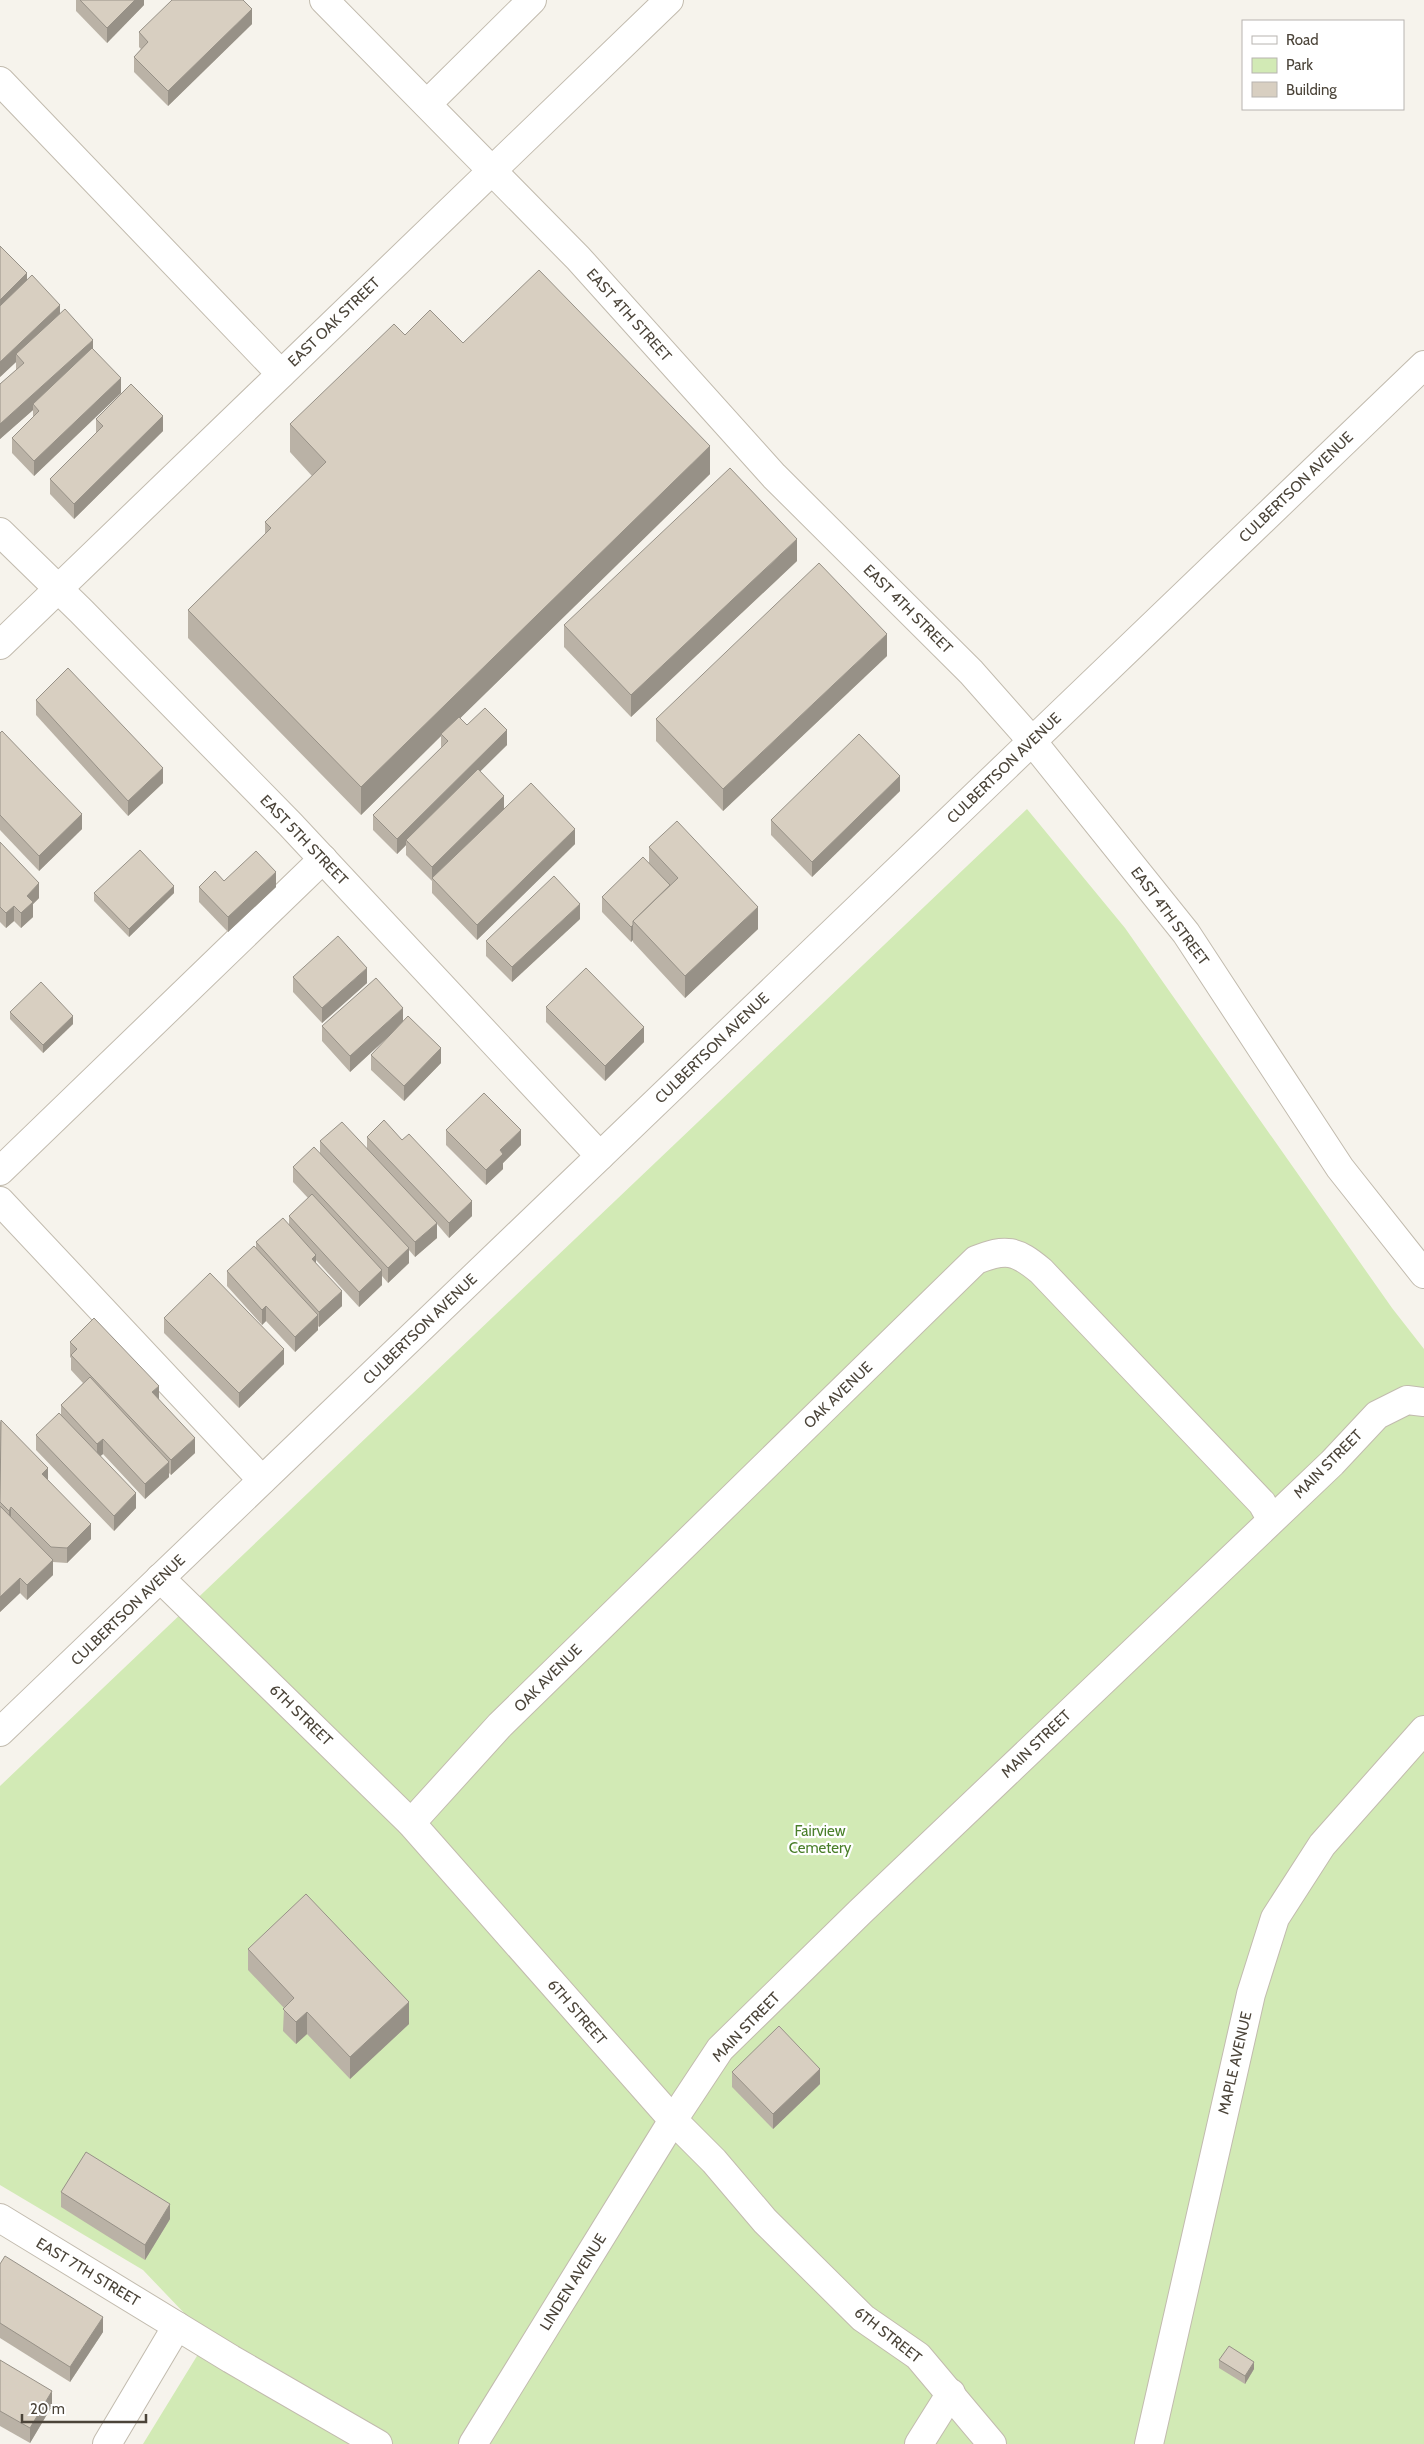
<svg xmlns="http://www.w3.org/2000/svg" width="1424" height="2444" font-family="Cabin,sans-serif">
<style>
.green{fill:#d2eab5}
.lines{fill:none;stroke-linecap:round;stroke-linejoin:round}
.minor-casing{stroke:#c2bbae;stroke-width:30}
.minor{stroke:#fff;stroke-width:28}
.wall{fill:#bab2a6}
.shaded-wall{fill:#979187}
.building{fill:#d8cfc1;stroke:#979187}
.labels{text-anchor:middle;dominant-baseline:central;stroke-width:4.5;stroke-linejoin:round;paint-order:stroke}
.street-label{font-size:15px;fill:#4b4439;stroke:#fff}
.park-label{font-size:15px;fill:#4a7f2a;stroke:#fff}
</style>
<rect width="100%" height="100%" fill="#f6f3ec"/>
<polygon class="green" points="1027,809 1125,928 1392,1308 1424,1349 1424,2444 143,2444 208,2338 143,2270 0,2185 0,1786"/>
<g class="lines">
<g class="minor-casing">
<g id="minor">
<polyline points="324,0 578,258 774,476 971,672 1032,741 1186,933 1340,1168 1424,1274"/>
<polyline points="0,81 281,374"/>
<polyline points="427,104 532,0"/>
<polyline points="0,532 81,611 290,824 600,1156"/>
<polyline points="0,645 669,0"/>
<polyline points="0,1171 323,859"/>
<polyline points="0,1201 262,1480"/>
<polyline points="160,1578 411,1823 673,2120 714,2161 765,2221 863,2318 918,2356 992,2444"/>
<polyline points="0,1732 1424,365"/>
<path d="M 411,1823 L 500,1725 L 976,1260 C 1006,1248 1016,1250 1041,1271 L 1262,1503 L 1271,1519"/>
<polyline points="0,2218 231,2359 378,2444"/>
<polyline points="107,2444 177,2326"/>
<polyline points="473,2444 673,2120 720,2049 860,1912 1332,1463 1377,1415 1407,1400 1424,1402"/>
<polyline points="919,2444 951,2393"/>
<polyline points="1149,2444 1251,1994 1275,1918 1322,1845 1424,1730"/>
</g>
</g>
<use href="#minor" class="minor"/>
</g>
<g class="wall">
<polygon points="76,0 144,0 144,5 107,43 76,11"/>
<polygon points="252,24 168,106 134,72 134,57 141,49 139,47 139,32"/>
<polygon points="27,280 93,349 121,393 34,476 12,453 12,438 33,418 33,410 0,439 0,384 16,370 16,362 0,377"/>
<polygon points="405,335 463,343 710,474 460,718 467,725 507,745 480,771 504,808 575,844 477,940 432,893 432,881 406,855 406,845 397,854 373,830 373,815 441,748 441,736 361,815 188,638 188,610 265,534 265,522 312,476 290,452 290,424"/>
<polygon points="96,419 163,431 74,519 50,494 50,479 96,434"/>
<polygon points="797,561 631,717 564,647 564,625"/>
<polygon points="887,656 723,811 656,741 656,719"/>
<polygon points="36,700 163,783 128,816 36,715"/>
<polygon points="0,733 82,829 39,871 0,830"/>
<polygon points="900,791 812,877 771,835 771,820"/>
<polygon points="0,842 39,898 33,904 33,917 21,928 14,921 6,928 0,922"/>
<polygon points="649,847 758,929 685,998 633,942 633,940 631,942 602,912 602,897 649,863"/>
<polygon points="224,881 276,887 228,932 199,902 199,887"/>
<polygon points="94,893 174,893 129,937 94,901"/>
<polygon points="580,919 512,982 486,956 486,941"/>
<polygon points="293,977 367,983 322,1023 293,992"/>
<polygon points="546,1007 644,1042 605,1081 546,1022"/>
<polygon points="10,1012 73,1024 43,1053 10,1019"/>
<polygon points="403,1021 441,1063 404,1101 371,1070 371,1055 392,1033 350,1072 322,1041 322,1026"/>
<polygon points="446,1130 521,1145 503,1163 503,1169 486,1185 446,1145"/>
<polygon points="367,1137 472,1216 449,1238 437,1224 437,1238 415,1257 409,1250 409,1263 388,1283 382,1276 382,1285 359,1307 316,1260 316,1263 342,1306 319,1327 318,1326 318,1330 295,1352 266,1321 262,1325 227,1286 227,1271 256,1248 256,1242 289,1225 289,1216 308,1198 293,1182 293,1167 320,1154 320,1141 367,1149"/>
<polygon points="164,1318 284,1364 239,1408 164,1333"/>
<polygon points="70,1342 159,1400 195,1453 171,1475 169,1473 169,1477 145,1499 103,1454 100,1456 136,1508 114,1531 36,1450 36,1435 61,1415 61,1405 83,1383 71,1370 71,1358 70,1357"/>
<polygon points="0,1421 48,1480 91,1539 67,1563 53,1562 53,1575 27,1600 20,1593 0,1612"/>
<polygon points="248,1949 409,2024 350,2079 307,2034 296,2044 283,2031 284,2008 248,1970"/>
<polygon points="732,2072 820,2084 773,2129 732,2087"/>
<polygon points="61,2192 170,2219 145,2260 61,2207"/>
<polygon points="0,2264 103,2332 70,2382 0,2338"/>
<polygon points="0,2360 52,2406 30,2443 0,2426"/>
<polygon points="1219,2360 1254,2369 1245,2384 1219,2368"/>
</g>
<g class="shaded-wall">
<polygon points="135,0 144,0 144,5 107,43 107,28"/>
<polygon points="252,9 252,24 168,106 168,91"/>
<polygon points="27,273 27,288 0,315 0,300"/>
<polygon points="60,305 60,320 16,354 16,362 0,377 0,362"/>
<polygon points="93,340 93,355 33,404 33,410 0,439 0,424"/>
<polygon points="121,378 121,393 34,476 34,461"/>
<polygon points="163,416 163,431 74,519 74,504"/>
<polygon points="710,446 710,474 443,735 441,734 441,736 361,815 361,787"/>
<polygon points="797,539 797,561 631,717 631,695"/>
<polygon points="887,634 887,656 723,811 723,789"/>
<polygon points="507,730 507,745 408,843 406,840 406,845 397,854 397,839"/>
<polygon points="163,768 163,783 128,816 128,801"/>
<polygon points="900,776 900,791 812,877 812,862"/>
<polygon points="504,796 504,811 432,879 432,867"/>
<polygon points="82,814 82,829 39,871 39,856"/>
<polygon points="575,829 575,844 477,940 477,925"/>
<polygon points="276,872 276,887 228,932 228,917"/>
<polygon points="39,883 39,898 33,904 33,917 21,928 21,913 27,896"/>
<polygon points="174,886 174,893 129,937 129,929"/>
<polygon points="580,904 580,919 512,982 512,967"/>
<polygon points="14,906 14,921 6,928 6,913"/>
<polygon points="758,907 758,929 685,998 685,976"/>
<polygon points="633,925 633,940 631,942 631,927"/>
<polygon points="367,968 367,983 322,1023 322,1008"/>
<polygon points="403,1008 403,1023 350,1072 350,1056"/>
<polygon points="73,1016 73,1024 43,1053 43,1045"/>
<polygon points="644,1027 644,1042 605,1081 605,1066"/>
<polygon points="441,1048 441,1063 404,1101 404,1086"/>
<polygon points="521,1130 521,1145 503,1163 503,1169 486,1185 486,1170 500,1150"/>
<polygon points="472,1201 472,1216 449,1238 449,1223"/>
<polygon points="437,1223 437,1238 415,1257 415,1242"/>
<polygon points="409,1248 409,1263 388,1283 388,1268"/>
<polygon points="316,1255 316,1270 312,1259"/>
<polygon points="382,1270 382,1285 359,1307 359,1292"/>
<polygon points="342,1291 342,1306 319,1327 319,1312"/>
<polygon points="266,1306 266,1321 262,1325 262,1310"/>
<polygon points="318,1315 318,1330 295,1352 295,1337"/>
<polygon points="284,1349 284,1364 239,1408 239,1393"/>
<polygon points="159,1386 159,1401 152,1392"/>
<polygon points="195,1438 195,1453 171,1475 171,1460"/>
<polygon points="103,1439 103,1454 97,1459 97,1444"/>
<polygon points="169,1462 169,1477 145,1499 145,1484"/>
<polygon points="48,1468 48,1483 42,1474"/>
<polygon points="136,1493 136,1508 114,1531 114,1516"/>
<polygon points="11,1507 11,1522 9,1526 9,1511"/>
<polygon points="91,1524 91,1539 67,1563 67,1548"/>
<polygon points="53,1560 53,1575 27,1600 27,1585"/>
<polygon points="20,1578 20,1593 0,1612 0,1597"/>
<polygon points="409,2002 409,2024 350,2079 350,2057"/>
<polygon points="307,2012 307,2034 296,2044 296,2022"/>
<polygon points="820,2069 820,2084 773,2129 773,2114"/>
<polygon points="170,2204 170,2219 145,2260 145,2245"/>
<polygon points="103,2317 103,2332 70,2382 70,2367"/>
<polygon points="1254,2362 1254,2369 1245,2384 1245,2376"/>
<polygon points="52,2391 52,2406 30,2443 30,2428"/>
</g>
<g class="building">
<polygon points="80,0 135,0 107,28"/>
<polygon points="172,0 243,0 252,9 168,91 134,57 148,42 139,32"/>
<polygon points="0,246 27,273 0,300"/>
<polygon points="539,270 710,446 361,787 188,610 271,528 265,522 326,462 290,424 394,324 405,335 430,310 463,343"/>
<polygon points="32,275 60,305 0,362 0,306"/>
<polygon points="65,309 93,340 0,424 0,384 24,363 16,354"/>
<polygon points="92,348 121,378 34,461 12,438 39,411 33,404"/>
<polygon points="131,384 163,416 74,504 50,479 103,426 96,419"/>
<polygon points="730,468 797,539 631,695 564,625"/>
<polygon points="819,563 887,634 723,789 656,719"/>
<polygon points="68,668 163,768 128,801 36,700"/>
<polygon points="485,708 507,730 397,839 373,815 448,741 441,734 459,717 467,725"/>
<polygon points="2,731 82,814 39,856 0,815 0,733"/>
<polygon points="859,734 900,776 812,862 771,820"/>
<polygon points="478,769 504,796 432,867 406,840"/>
<polygon points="531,783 575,829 477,925 432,878"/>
<polygon points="677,821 758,907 685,976 633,921 678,878 649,847"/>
<polygon points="0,842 39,883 27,896 33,902 21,913 14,906 6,913 0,907"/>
<polygon points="140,850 174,886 129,929 94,893"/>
<polygon points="256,851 276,872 228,917 199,887 215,871 224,881"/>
<polygon points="643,857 670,885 633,921 633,925 631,927 602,897"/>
<polygon points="554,876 580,904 512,967 486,941"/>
<polygon points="338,936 367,968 322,1008 293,977"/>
<polygon points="586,968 644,1027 605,1066 546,1007"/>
<polygon points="376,978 403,1008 350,1056 322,1026"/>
<polygon points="41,982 73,1016 43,1045 10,1012"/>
<polygon points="408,1016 441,1048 404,1086 371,1055"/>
<polygon points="484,1093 521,1130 500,1150 503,1154 486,1170 446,1130"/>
<polygon points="384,1120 402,1140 409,1134 472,1201 449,1223 367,1137"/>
<polygon points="342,1122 437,1223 415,1242 320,1141"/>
<polygon points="314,1147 409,1248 388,1268 293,1167"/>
<polygon points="312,1194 382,1270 359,1292 289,1216"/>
<polygon points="283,1218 316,1255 312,1259 342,1291 319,1312 256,1242"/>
<polygon points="254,1246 318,1315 295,1337 266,1306 262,1310 227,1271"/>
<polygon points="210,1273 284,1349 239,1393 164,1318"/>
<polygon points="94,1318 159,1386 152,1392 195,1438 171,1460 71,1355 77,1349 70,1342"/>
<polygon points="90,1377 169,1462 145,1484 103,1439 97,1444 61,1405"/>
<polygon points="59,1413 136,1493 114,1516 36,1435"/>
<polygon points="1,1420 48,1468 42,1474 91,1524 67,1548 51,1547 11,1507 9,1511 0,1502"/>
<polygon points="0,1506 53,1560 27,1585 20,1578 0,1597"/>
<polygon points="306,1894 409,2002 350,2057 307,2012 296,2022 283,2009 294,1998 248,1949"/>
<polygon points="779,2026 820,2069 773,2114 732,2072"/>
<polygon points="86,2152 170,2204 145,2245 61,2192"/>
<polygon points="5,2256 103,2317 70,2367 0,2323 0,2264"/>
<polygon points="1229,2346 1254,2362 1245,2376 1219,2360"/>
<polygon points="0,2360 52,2391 30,2428 0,2411"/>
</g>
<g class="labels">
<g class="street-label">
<text transform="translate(629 315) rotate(48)">EAST 4TH STREET</text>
<text transform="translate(334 322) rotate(-44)">EAST OAK STREET</text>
<text transform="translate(1296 487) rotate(-44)">CULBERTSON AVENUE</text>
<text transform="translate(908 609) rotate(45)">EAST 4TH STREET</text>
<text transform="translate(1004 768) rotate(-44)">CULBERTSON AVENUE</text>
<text transform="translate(304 840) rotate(46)">EAST 5TH STREET</text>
<text transform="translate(1170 916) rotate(53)">EAST 4TH STREET</text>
<text transform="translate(712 1048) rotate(-44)">CULBERTSON AVENUE</text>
<text transform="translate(420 1329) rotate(-44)">CULBERTSON AVENUE</text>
<text transform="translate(838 1395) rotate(-44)">OAK AVENUE</text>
<text transform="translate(1328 1464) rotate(-45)">MAIN STREET</text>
<text transform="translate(128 1610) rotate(-44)">CULBERTSON AVENUE</text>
<text transform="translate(548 1678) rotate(-45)">OAK AVENUE</text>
<text transform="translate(301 1715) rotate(44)">6TH STREET</text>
<text transform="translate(1036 1744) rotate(-44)">MAIN STREET</text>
<text transform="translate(577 2012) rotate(49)">6TH STREET</text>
<text transform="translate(746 2027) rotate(-46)">MAIN STREET</text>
<text transform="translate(1235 2063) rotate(-77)">MAPLE AVENUE</text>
<text transform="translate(88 2272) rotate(31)">EAST 7TH STREET</text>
<text transform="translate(573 2282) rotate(-58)">LINDEN AVENUE</text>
<text transform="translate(888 2335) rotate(38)">6TH STREET</text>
</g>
<g class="park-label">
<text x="820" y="1831">Fairview<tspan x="820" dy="17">Cemetery</tspan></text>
</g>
</g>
<rect x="1242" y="20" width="162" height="90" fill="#ffffff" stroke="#b7b4b0"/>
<rect x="1252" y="36" width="25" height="8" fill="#ffffff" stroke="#b7b4b0"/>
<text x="1286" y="45" font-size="15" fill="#4b4439">Road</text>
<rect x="1252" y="58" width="25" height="15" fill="#d2eab5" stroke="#b7b4b0"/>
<text x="1286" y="70" font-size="15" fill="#4b4439">Park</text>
<rect x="1252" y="82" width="25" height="15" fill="#d8cfc1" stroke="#b7b4b0"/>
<text x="1286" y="95" font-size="15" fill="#4b4439">Building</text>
<path d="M22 2414v8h124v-8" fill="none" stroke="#4b4439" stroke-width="2.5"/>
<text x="30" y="2414" font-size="15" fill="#4b4439" stroke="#ffffff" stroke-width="4" paint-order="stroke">20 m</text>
</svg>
